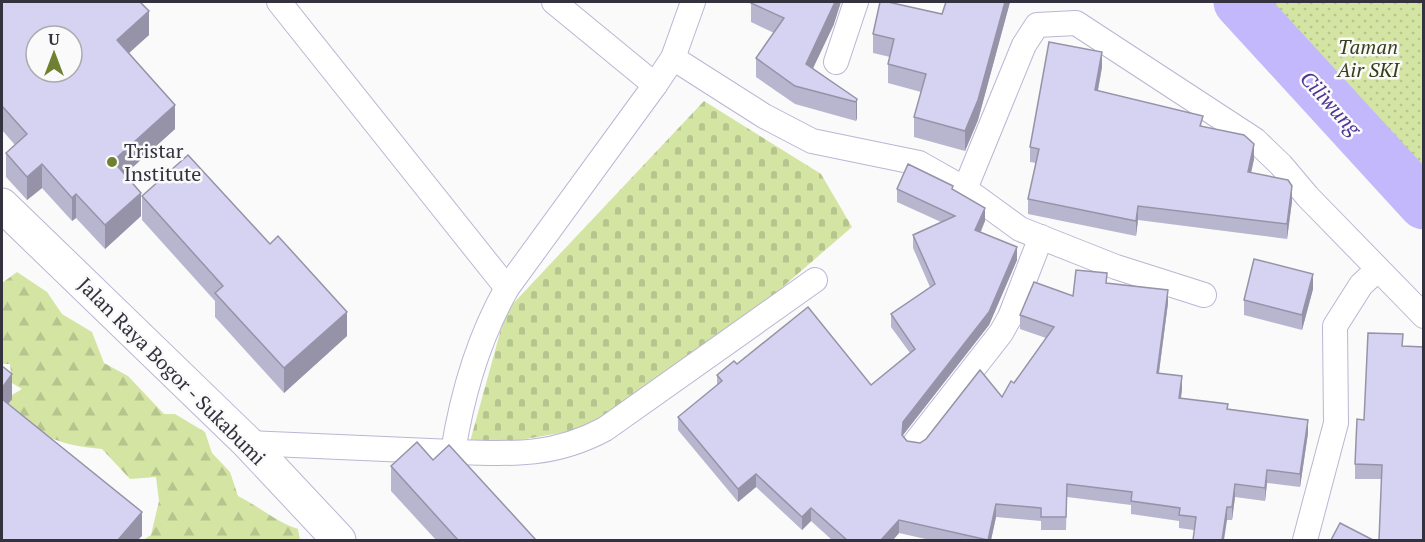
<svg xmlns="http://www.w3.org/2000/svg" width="1425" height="542" font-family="'PT Serif',serif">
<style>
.forest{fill:url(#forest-firs)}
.cemetery{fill:url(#cemetery-stones)}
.park{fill:url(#park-dots)}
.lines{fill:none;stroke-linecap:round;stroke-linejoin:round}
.river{stroke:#c3b8fb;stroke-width:51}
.street-casing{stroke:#bab6d4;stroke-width:26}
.highway-casing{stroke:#bab6d4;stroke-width:35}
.street{stroke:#fff;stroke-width:24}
.highway{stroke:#fff;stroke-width:33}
.wall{fill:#b8b5cf}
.shaded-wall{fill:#9693a9}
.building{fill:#d6d2f1;stroke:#9693a9;stroke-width:1.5;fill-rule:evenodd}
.poi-dot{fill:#6f8030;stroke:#fafafa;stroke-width:2}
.labels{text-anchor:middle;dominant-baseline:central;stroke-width:5;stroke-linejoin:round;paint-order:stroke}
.park-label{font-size:20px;font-style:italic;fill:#38401b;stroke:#fafafa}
.poi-label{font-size:20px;fill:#34323e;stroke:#fafafa;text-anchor:start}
.street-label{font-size:20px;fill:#34323e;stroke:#fafafa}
.water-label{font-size:21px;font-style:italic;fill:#4f3593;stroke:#fafafa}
</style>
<defs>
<pattern id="forest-firs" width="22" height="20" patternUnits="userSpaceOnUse" patternTransform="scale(1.5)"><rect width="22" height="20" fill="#d3e4a3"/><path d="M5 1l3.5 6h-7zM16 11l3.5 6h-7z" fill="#b6c48d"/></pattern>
<pattern id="cemetery-stones" width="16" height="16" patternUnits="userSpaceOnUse" patternTransform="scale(1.5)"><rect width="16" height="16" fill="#d3e4a3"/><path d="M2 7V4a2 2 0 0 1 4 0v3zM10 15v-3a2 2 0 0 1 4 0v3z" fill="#b6c48d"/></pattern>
<pattern id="park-dots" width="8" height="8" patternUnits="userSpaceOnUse" patternTransform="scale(1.5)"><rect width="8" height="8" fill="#d3e4a3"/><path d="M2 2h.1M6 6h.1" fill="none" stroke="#b6c48d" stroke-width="1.8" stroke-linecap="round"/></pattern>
</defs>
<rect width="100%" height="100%" fill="#fafafa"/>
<path class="forest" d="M 17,272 L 47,292 L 62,314 L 92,332 L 104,363 L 128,376 L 164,414 L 175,414 L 205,432 L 212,453 L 230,472 L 238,496 C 260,507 276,522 298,529 L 300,540 L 143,540 L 151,535 L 159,501 L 156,477 L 130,479 L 102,449 C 51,444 39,435 2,401 L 22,389 L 12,383 L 10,364 L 2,364 L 2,283 Z"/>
<polygon class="cemetery" points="704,101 821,174 852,227 705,354 583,429 468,449 506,311"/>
<polygon class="park" points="1238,2 1423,2 1423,206 1249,10"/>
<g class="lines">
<polyline class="river" points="1239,2 1424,204"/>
<g class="street-casing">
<g id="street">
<polyline points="279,2 507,288"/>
<polyline points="554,2 655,85"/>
<polyline points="673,58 764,116 812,141 919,163 965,189 1020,229 1116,267 1204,295"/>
<polyline points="836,62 856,2"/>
<polyline points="965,189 1024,45 1037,25 1076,23 1255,140 1281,165 1308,197 1424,316"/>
<path d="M 248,443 L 453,452 C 462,395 478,339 507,288 L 655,85 L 673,58 L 693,2"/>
<polyline points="915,443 1001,333 1010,317 1041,237"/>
<path d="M 453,452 C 510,454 553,457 605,429 L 815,280"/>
<polyline points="1305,540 1336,423 1335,326 1361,285 1377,270"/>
</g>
</g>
<g class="highway-casing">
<polyline id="highway" points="2,205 248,443 339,540"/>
</g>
<use href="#street" class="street"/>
<use href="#highway" class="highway"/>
</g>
<g class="wall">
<polygon points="2,2 149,35 128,53 175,129 125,174 141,216 105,249 76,218 72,221 42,188 27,200 6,177 6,153 15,145 2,130"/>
<polygon points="946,2 1010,2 978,120 965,151 914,137 914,117 921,92 888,83 888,64 890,57 873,53 873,34 942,14"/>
<polygon points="751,3 834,24 813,68 857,99 857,118 856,121 795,104 756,77 756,58 774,33 751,22"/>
<polygon points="1102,67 1098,91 1203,126 1254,159 1251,172 1292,201 1287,239 1138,220 1136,236 1028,214 1028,199 1036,163 1030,162 1030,147"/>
<polygon points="897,189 953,189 985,221 981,232 1017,260 989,325 903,435 903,437 907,441 920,443 1002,397 1014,383 1046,338 1020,329 1020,315 1107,283 1168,303 1159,373 1182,389 1181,398 1228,410 1308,433 1300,487 1267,483 1265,501 1235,497 1232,520 1227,520 1194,530 1179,528 1179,521 1131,514 1131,505 1067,497 1066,530 1041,530 1041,521 996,517 991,540 930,540 899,533 893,540 832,540 811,521 802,530 756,487 738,502 678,430 678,417 717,385 717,375 737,364 871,385 910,353 891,327 891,314 930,287 913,248 913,235 941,222 897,202"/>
<polygon points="142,196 347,336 284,393 215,317 215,301 142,220"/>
<polygon points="1313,289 1302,330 1244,315 1244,300"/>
<polygon points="1403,334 1381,479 1355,479 1355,464"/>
<polygon points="433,460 536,540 436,540 391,491 391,466"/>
</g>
<g class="shaded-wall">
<polygon points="835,2 841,2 834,24 806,83 806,64"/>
<polygon points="1005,2 1010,2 978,120 965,151 965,131"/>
<polygon points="149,11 149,35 117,64 117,40"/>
<polygon points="1102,52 1102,67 1095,105 1095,90"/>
<polygon points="857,99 857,118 856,121 856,102"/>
<polygon points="175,105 175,129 113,185 113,161"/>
<polygon points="1254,144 1254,159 1248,187 1248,172"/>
<polygon points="42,164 42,188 27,200 27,177"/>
<polygon points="1292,186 1292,201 1287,239 1287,224"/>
<polygon points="141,193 141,216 105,249 105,225"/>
<polygon points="76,194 76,218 72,221 72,198"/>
<polygon points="1138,206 1138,220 1136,236 1136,221"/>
<polygon points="985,208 985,221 975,243 975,230"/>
<polygon points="1017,247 1017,260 989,325 903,435 902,448 902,435 903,422"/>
<polygon points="1313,274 1313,289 1302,330 1302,315"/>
<polygon points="1168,290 1168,303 1157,386 1157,373"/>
<polygon points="347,312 347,336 284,393 284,368"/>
<polygon points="12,374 12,399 2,412 2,388"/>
<polygon points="1182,376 1182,389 1179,411 1179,398"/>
<polygon points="1308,420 1308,433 1300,487 1300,474"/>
<polygon points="1267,470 1267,483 1265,501 1265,488"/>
<polygon points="756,474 756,487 738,502 738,489"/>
<polygon points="1235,484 1235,497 1232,520 1232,507"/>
<polygon points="996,504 996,517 991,540 988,540"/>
<polygon points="1227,507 1227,520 1224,540 1222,540"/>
<polygon points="811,508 811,521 802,530 802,517"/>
<polygon points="142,512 142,536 138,540 118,540"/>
<polygon points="899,520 899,533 893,540 881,540"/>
</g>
<g class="building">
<path d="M 2,2 L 140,2 L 149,11 L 117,40 L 175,105 L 113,161 L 141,193 L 105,225 L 76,194 L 72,198 L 42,164 L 27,177 L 6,153 L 27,134 L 2,106 ZM 36,36 L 72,36 L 72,72 L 36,72 Z"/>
<polygon points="752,2 835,2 806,64 857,99 856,102 795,86 756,58 784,18 751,3"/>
<polygon points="880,2 888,2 942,14 946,2 1005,2 978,100 965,131 914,117 926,74 888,64 894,39 873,34"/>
<polygon points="1049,42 1102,52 1095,90 1203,116 1200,126 1244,135 1254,144 1248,172 1288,180 1292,186 1287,224 1138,206 1136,221 1028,199 1039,149 1030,147"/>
<polygon points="188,155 270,244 278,236 347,312 284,368 215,293 223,286 142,196"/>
<polygon points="908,164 953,186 952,189 985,208 975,230 1017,247 989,312 903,422 902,435 907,441 920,443 926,439 980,370 1002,397 1011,381 1014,383 1054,327 1020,315 1034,282 1073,296 1076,270 1107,273 1106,283 1168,290 1157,373 1182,376 1179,398 1228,404 1227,409 1308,420 1300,474 1267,470 1265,488 1235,484 1232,507 1227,507 1222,540 1193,540 1196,517 1179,515 1180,508 1131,501 1132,492 1067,484 1066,517 1041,517 1041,508 996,504 988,540 899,520 881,540 847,540 811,508 802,517 756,474 738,489 678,417 722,381 717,375 734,361 737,364 808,307 871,385 915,349 891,314 935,284 913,235 955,216 897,189"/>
<polygon points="1254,259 1313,274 1302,315 1244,300"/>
<polygon points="1368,333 1403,334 1402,346 1424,347 1424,540 1379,540 1382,465 1355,464 1357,419 1364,420"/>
<polygon points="2,366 12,374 2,388"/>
<polygon points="2,399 142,512 118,540 2,540"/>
<polygon points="417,442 433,460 449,445 536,540 458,540 391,466"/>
<polygon points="1340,523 1373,540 1331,540"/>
</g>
<circle class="poi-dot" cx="112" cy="162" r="6"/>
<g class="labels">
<g class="park-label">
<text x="1368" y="46">Taman<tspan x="1368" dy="23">Air SKI</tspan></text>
</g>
<g class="poi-label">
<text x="124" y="150">Tristar<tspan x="124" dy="23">Institute</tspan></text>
</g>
<g class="street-label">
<text transform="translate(172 371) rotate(45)">Jalan Raya Bogor - Sukabumi</text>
</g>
<g class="water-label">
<text transform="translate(1331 103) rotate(48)">Ciliwung</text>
</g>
</g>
<rect width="1425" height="542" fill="none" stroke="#34323e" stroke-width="6"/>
<g transform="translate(54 54)"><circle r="28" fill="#fafafa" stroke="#abaaaf" stroke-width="1.5"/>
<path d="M0-4.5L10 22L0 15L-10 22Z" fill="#6f8030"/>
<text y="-9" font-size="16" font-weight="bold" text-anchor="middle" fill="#34323e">U</text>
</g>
</svg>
